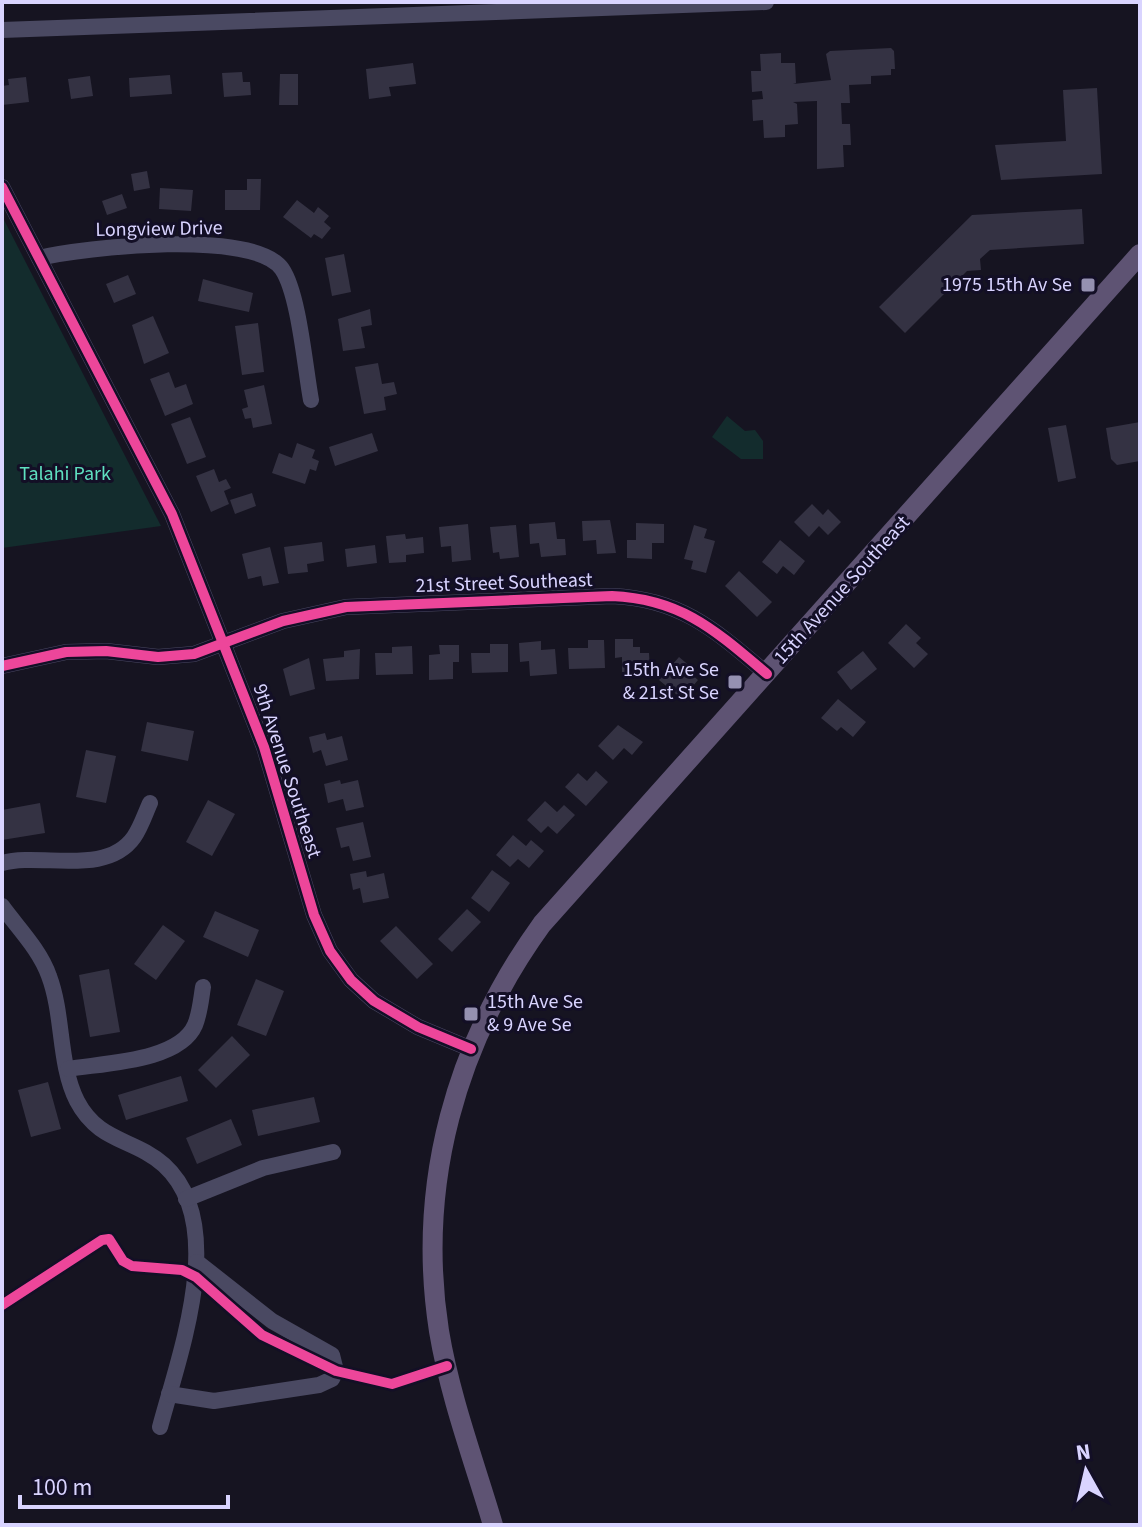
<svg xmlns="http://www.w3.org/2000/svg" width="1142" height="1527" font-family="'Source Sans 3',sans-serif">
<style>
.green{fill:#132c2d}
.building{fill:#343243}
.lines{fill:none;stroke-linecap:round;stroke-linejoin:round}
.minor{stroke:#4a4962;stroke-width:16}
.major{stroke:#5e5373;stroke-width:20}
.cycleway-casing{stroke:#130f26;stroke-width:15}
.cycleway{stroke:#ed469a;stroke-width:10}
.poi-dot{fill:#9591b1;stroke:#130f26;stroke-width:3}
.labels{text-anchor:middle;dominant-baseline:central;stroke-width:6;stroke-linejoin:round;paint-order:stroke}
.street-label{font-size:20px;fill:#d9d4ff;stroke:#130f26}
.poi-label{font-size:20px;fill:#d9d4ff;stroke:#130f26;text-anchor:end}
.park-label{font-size:20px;fill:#5fe0c0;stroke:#130f26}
</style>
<rect width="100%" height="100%" fill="#161421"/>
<g class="green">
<polygon points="2,216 161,526 2,548"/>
<polygon points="727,416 745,431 755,430 763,441 763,459 741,459 712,437"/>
</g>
<g class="building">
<polygon points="891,48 894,51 895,69 891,69 891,75 871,76 871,84 849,85 850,103 841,103 842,124 850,124 851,145 843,145 844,167 817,169 817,101 793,102 797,104 798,124 785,125 785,137 764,138 763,120 753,121 752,100 763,99 762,91 752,92 751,71 761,71 760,54 781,53 781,63 795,63 796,83 793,84 831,80 826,54 830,51"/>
<polygon points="413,63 416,84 389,87 391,96 369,99 366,69"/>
<polygon points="242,72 243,82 250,82 251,95 224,97 222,73"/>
<polygon points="280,74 298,74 298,105 279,105"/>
<polygon points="170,75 172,94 130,97 129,78"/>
<polygon points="90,76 93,96 71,99 68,79"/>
<polygon points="26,77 29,102 2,105 2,86 9,85 8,79"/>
<polygon points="1097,88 1102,174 1001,180 995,145 1066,141 1063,90"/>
<polygon points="147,171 150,188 134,191 131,174"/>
<polygon points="247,179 261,179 260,210 225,210 225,190 247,190"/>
<polygon points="160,188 193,190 191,211 159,209"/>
<polygon points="122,194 127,208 107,215 102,201"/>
<polygon points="297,200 314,213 318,207 329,216 324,222 331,228 322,239 314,234 311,238 283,217"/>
<polygon points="1082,209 1084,244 990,250 980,259 981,270 967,271 905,333 879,307 972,215"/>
<polygon points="344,254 351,292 332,296 325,258"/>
<polygon points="128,275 136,294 114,303 106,284"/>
<polygon points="203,279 253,293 249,312 198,301"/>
<polygon points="370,309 372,325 361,327 365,348 343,351 338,319"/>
<polygon points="153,316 169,353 144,364 132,325"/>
<polygon points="258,323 264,372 242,375 235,326"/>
<polygon points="378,363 382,384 394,382 397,394 384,397 386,410 364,414 355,367"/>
<polygon points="169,372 175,388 186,384 193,404 165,416 150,379"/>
<polygon points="264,385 272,424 253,428 251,418 245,419 242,409 248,407 244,390"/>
<polygon points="190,417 206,457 187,464 171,424"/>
<polygon points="1140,422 1140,461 1117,465 1111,459 1106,428"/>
<polygon points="1066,425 1076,478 1058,482 1048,428"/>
<polygon points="372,433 378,451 335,466 329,447"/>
<polygon points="297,443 315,450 312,458 319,461 316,471 310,469 305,484 272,473 279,453 292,458"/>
<polygon points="214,469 219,482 226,479 231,488 224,491 229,504 211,512 196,476"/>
<polygon points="252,493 256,506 235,514 230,500"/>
<polygon points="812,504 823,515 828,509 841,522 828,535 819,526 809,537 794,522"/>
<polygon points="610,520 616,553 597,554 596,540 583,541 582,521"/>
<polygon points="555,522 557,539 565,539 566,555 541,557 539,543 530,544 529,524"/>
<polygon points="636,523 664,524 664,543 652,543 652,559 627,558 627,540 636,540"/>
<polygon points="468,524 471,560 452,562 451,546 441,547 439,527"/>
<polygon points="516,525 519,557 500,559 499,552 493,553 490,527"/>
<polygon points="694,525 707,529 704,538 715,541 706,573 691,569 693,561 684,559"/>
<polygon points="405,534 406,539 423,537 424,553 406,555 406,562 389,563 386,536"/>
<polygon points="780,540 805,561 794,575 783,566 777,574 762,562"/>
<polygon points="322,542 324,561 307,564 308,572 288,574 284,547"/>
<polygon points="375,545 377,563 347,567 345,549"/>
<polygon points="270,547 279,583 263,586 261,576 248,579 242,554"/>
<polygon points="739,571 772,602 757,617 725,586"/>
<polygon points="906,624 921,638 916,643 928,654 914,668 888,643"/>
<polygon points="615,639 633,639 633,647 640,647 640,653 649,653 650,671 622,672 622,657 615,658"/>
<polygon points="588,640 604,640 605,668 569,669 568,648 588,648"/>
<polygon points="541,641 541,650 555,649 557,674 530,676 529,661 520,662 519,643"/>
<polygon points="490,644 508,644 508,672 472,673 471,653 490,653"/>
<polygon points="439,645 459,645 459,662 453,662 453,679 429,680 429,655 440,654"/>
<polygon points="412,646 413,674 376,675 375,653 392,653 392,647"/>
<polygon points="360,649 359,679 326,681 323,659 344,657 344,651"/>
<polygon points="863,651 877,669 851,690 837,672"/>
<polygon points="679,657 691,667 688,671 698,680 682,699 659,680"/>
<polygon points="309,658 315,689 290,696 283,669"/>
<polygon points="838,699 866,722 853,737 841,727 837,731 821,718"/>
<polygon points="147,722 194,731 188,761 141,751"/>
<polygon points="618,725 643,742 632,755 624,748 613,760 598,746"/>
<polygon points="325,733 327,740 342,736 348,760 326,766 321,750 313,753 309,737"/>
<polygon points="86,750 116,756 106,803 76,797"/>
<polygon points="596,771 608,782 586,806 565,787 578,773 587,781"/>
<polygon points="340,780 341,784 358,780 364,807 346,811 343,799 328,803 324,784"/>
<polygon points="208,800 235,814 212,856 186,842"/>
<polygon points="545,801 557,812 564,805 575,815 557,834 548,826 541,833 527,820"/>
<polygon points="40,803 45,833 2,840 2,810"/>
<polygon points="363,822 371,857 353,861 349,846 341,848 336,828"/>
<polygon points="513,835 526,846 531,840 544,851 529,868 518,859 510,867 496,855"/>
<polygon points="492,870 510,883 489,912 471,898"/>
<polygon points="366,871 367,877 384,873 389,898 363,903 360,888 353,890 350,874"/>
<polygon points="467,909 481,922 452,952 438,939"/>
<polygon points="215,911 259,930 248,957 203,937"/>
<polygon points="163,925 185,941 156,980 134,964"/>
<polygon points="396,926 433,964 417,979 380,941"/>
<polygon points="109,969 120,1032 90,1037 79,975"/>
<polygon points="256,979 284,991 266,1036 237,1025"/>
<polygon points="232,1036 250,1055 216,1088 198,1070"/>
<polygon points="181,1076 188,1101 126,1120 118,1095"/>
<polygon points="48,1082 61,1129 31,1137 18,1090"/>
<polygon points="314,1097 320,1122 258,1136 252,1110"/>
<polygon points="231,1119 242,1145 197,1164 186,1138"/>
</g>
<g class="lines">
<g class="minor">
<polyline points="2,30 766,2"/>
<polyline points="2,187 172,514 264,747 314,915 330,951 351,980 374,1001 418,1027 471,1049"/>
<path d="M 39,258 C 84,247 255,229 282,269 C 299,294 305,368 311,400"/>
<path d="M 2,666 L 66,652 L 106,651 L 158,657 L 194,654 L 283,621 L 346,607 L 612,596 C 682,599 716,631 767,674"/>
<path d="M 2,863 C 41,852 106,877 134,837 C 141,827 145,814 150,803"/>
<path d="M 2,906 C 18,928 40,950 49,976 C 64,1016 58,1063 77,1101 C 99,1143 134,1138 164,1165 C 229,1224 179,1355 160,1427"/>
<path d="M 68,1069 C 102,1063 179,1062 195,1025 C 200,1013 201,999 203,987"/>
<polyline points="186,1199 263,1168 333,1152"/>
<polyline points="169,1394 214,1401 319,1385 332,1379 336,1371 332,1355 272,1321 197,1262"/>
</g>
<path class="major" d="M 493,1525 C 474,1461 450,1397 439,1331 C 416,1184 456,1043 542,924 L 1140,254"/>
<g class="cycleway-casing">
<g id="cycleway">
<polyline points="2,187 172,514 264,747 314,915 330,951 351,980 374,1001 418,1027 471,1049"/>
<path d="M 2,666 L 66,652 L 106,651 L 158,657 L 194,654 L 283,621 L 346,607 L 612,596 C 682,599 716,631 767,674"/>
<polyline points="2,1305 102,1240 109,1239 123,1261 132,1266 182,1270 196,1277 262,1335 336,1371 392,1384 447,1366"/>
</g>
</g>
<use href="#cycleway" class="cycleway"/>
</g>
<g class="poi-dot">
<rect x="1080" y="277" width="16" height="16" rx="4"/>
<rect x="727" y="674" width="16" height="16" rx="4"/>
<rect x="463" y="1006" width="16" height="16" rx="4"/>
</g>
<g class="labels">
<g class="street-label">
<text transform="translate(159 229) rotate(-1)">Longview Drive</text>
<text transform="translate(504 583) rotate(-2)">21st Street Southeast</text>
<text transform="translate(842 590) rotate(-48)">15th Avenue Southeast</text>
<text transform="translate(287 771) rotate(72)">9th Avenue Southeast</text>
</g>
<g class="poi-label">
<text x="1072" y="285">1975 15th Av Se</text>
<text x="719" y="670">15th Ave Se<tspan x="719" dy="23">&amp; 21st St Se</tspan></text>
<text x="487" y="1002" text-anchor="start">15th Ave Se<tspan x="487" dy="23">&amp; 9 Ave Se</tspan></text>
</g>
<g class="park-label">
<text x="65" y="474">Talahi Park</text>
</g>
</g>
<rect width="1142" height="1527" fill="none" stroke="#d9d4ff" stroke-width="8"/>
<g transform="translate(1086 1471) rotate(352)" stroke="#130f26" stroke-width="6" paint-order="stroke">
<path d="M0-6L14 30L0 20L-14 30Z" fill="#d9d4ff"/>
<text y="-12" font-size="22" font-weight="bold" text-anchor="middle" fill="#d9d4ff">N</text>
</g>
<path d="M20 1495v12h208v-12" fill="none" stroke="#d9d4ff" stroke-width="4"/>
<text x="32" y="1495" font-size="24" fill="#d9d4ff" stroke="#130f26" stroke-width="6" paint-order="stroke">100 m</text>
</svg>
